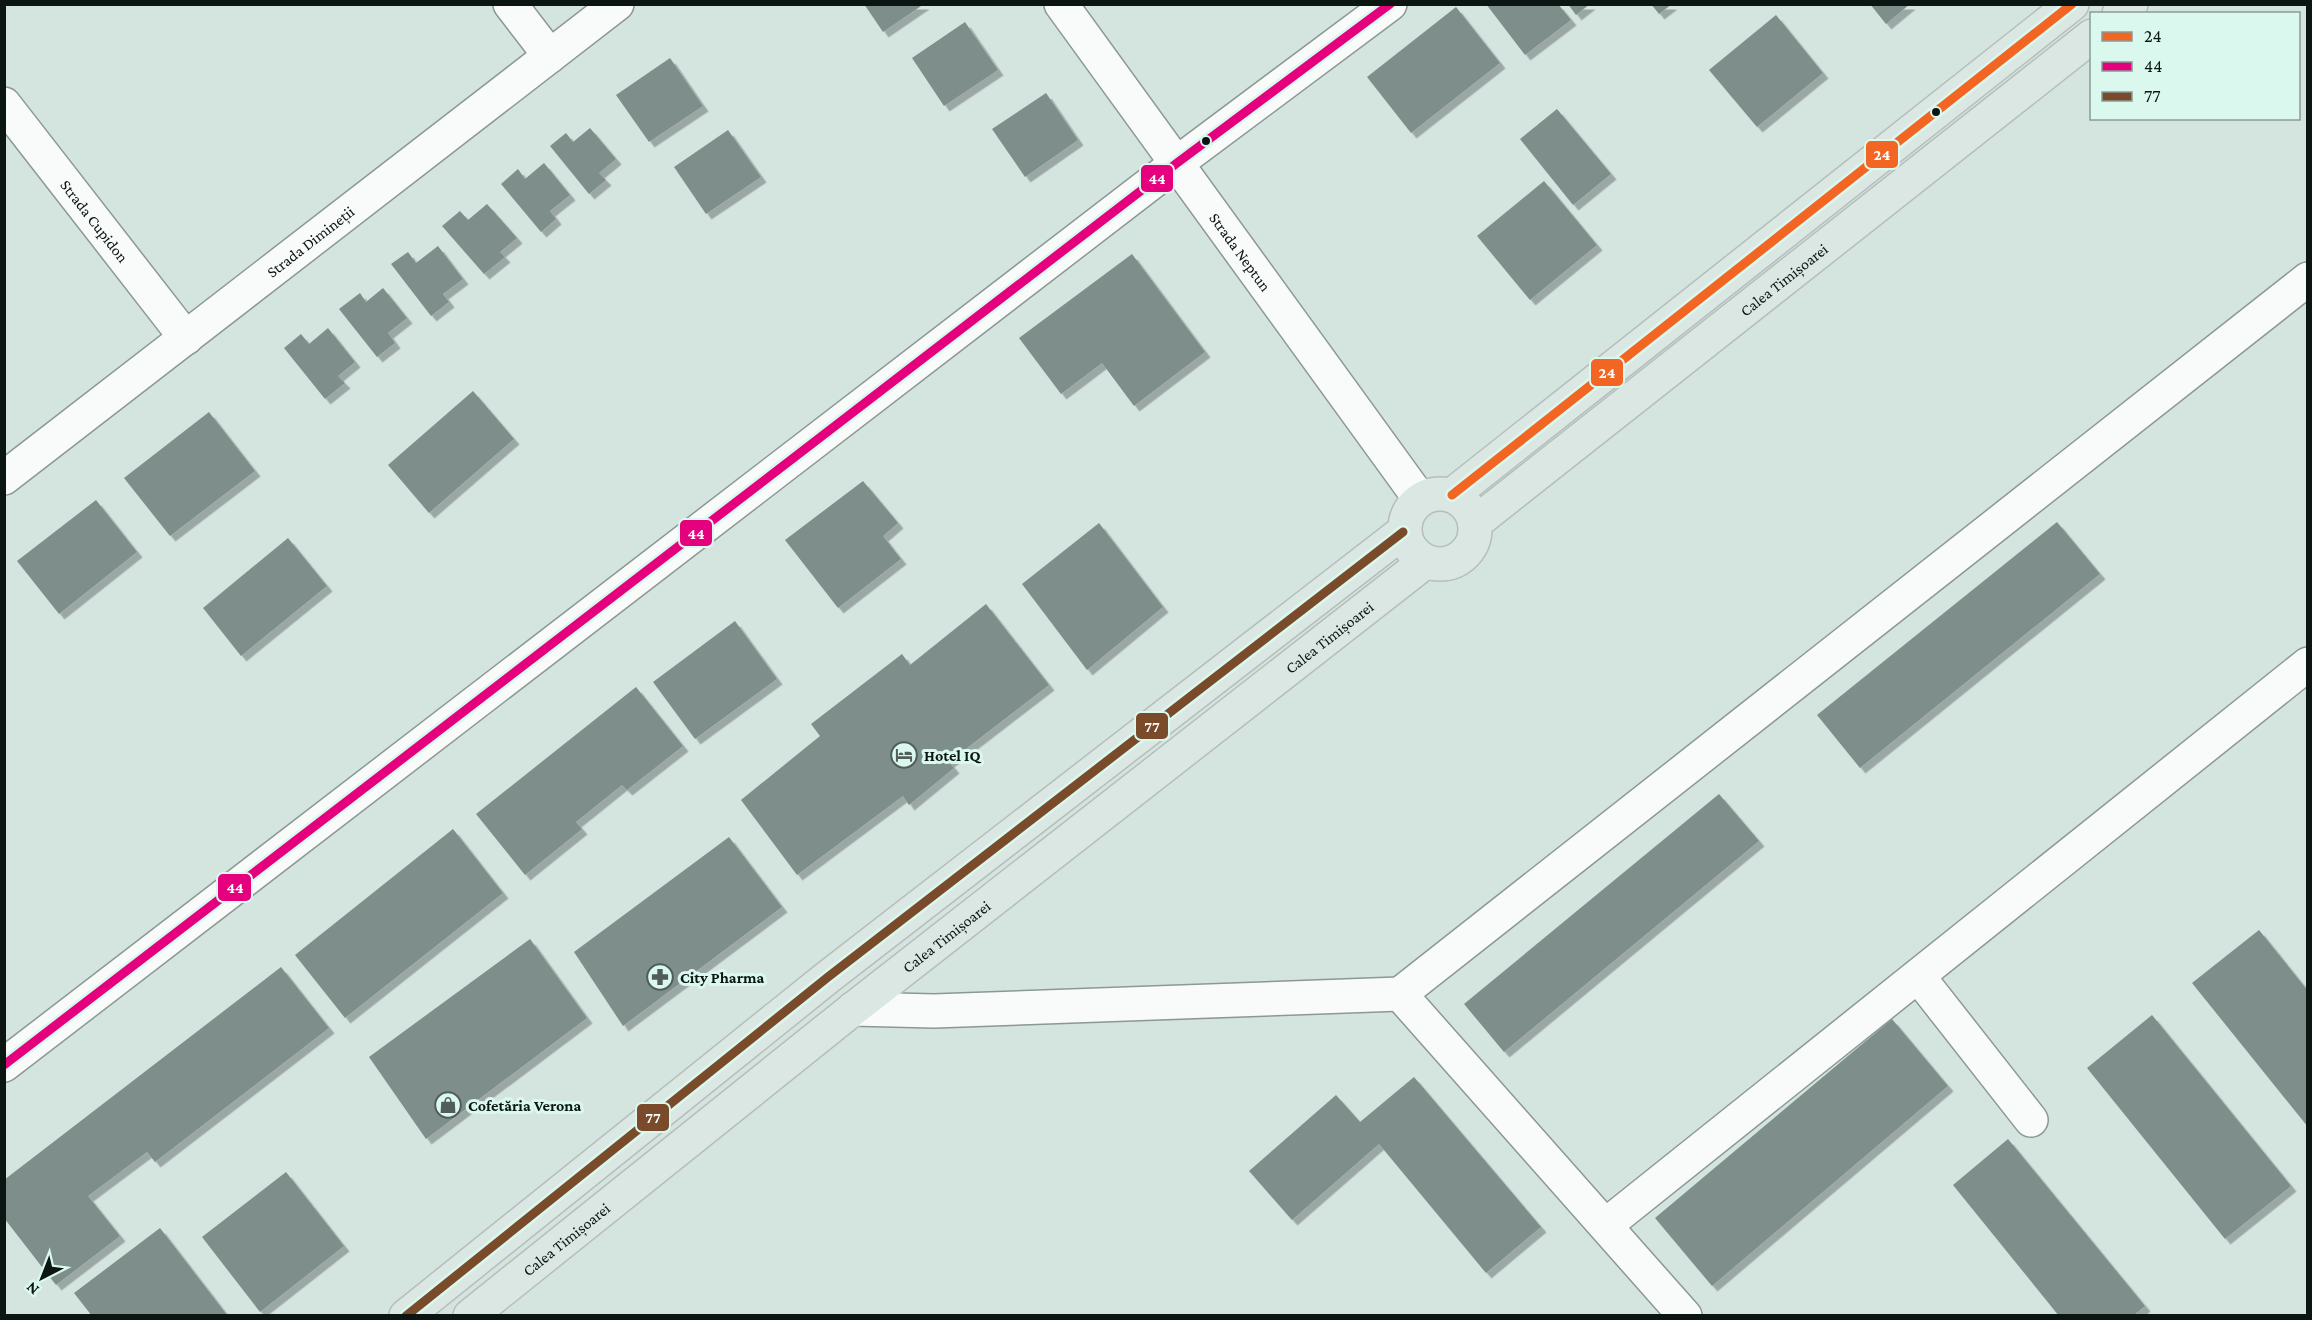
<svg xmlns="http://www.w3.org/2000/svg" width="2312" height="1320" font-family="'Crimson Pro',serif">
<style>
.building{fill:#7e8f8b;filter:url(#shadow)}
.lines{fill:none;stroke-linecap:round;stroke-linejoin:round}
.minor-casing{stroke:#8c9894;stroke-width:36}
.major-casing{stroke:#b6bebb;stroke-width:36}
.minor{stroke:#f9fbfa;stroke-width:33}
.major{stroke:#dbe7e3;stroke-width:33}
.bus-1-casing{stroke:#dbf8ef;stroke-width:14}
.bus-2-casing{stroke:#dbf8ef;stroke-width:14}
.bus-3-casing{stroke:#dbf8ef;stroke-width:14}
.bus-1{stroke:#f26522;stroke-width:9}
.bus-2{stroke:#e5007d;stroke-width:9}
.bus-3{stroke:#7a4b2a;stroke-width:9}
.bus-dot{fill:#0b1512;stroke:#dbf8ef;stroke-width:2}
.labels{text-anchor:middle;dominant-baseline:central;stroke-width:6;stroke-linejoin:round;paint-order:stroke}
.street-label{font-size:16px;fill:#0b1512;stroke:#dbf8ef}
.poi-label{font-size:16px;font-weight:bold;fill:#0b1512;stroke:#dbf8ef;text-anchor:start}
.line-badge{stroke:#dbf8ef;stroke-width:2}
.badge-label{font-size:16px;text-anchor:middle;font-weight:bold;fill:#fff}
</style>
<defs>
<filter id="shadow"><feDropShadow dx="5.5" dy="5.5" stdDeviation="0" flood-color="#0004"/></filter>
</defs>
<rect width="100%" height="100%" fill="#d4e4df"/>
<g class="building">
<polygon points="864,4 924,4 883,32"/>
<polygon points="1486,4 1558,4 1571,20 1525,55"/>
<polygon points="1568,4 1590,4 1576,15"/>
<polygon points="1651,4 1672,4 1659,14"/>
<polygon points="1870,4 1910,4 1886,24"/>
<polygon points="1456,7 1500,63 1411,133 1367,77"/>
<polygon points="1776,15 1823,73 1757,127 1709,70"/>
<polygon points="965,22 998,70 944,106 912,58"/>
<polygon points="670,58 703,106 649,142 616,95"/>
<polygon points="1046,93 1078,140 1025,177 992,129"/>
<polygon points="1557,109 1611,174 1573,205 1520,139"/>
<polygon points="590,128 616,159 599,173 606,180 589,194 550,146 566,133 573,142"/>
<polygon points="728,130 761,177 706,214 674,167"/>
<polygon points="544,163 570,195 550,211 556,219 541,232 501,184 518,169 525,179"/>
<polygon points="1544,181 1597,245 1530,300 1477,236"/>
<polygon points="487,204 517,238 500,252 505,257 484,274 442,226 460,211 468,220"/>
<polygon points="438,246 463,279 443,294 449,302 431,316 391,264 408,252 416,263"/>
<polygon points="1132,254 1205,352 1134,406 1102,363 1061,394 1019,338"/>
<polygon points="383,288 407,318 388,333 395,343 377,357 339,309 360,293 366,302"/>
<polygon points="328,328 355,362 338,376 345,383 325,399 284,348 301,334 309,344"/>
<polygon points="473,391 514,439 429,513 388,465"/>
<polygon points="209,412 255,471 170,536 124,478"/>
<polygon points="863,481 898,523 883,536 901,559 838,608 785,540"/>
<polygon points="96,500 137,552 59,614 17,561"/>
<polygon points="2057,522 2100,574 1860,768 1817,715"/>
<polygon points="1099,523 1163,607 1087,670 1022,584"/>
<polygon points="288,538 327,586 241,656 203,608"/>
<polygon points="986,604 1049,685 949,762 954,768 909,805 903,796 797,875 741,800 820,736 811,724 902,654 910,665"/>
<polygon points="735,621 777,679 695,739 653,682"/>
<polygon points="636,687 683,746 627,790 622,785 576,822 582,829 525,875 476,814"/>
<polygon points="1719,794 1759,841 1504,1052 1464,1004"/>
<polygon points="453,829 503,893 345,1018 295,955"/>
<polygon points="729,837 782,907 623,1026 574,952"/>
<polygon points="2259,930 2308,991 2308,1127 2192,983"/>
<polygon points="530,939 587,1018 426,1139 369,1057"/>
<polygon points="281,967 329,1028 155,1162 147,1152 88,1196 120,1236 56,1285 4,1218 4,1180"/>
<polygon points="2152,1015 2291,1186 2225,1239 2087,1068"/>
<polygon points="1892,1019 1948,1086 1712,1286 1655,1218"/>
<polygon points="1414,1077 1541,1227 1486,1273 1379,1144 1292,1220 1249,1171 1336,1095 1360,1122"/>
<polygon points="2008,1139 2145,1306 2133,1316 2059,1316 1953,1185"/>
<polygon points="286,1172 344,1246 260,1312 202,1237"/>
<polygon points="160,1228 227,1315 92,1316 74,1293"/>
</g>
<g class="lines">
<g class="minor-casing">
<g id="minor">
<polyline points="510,4 550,56"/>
<path id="s1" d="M 1061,4 L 1420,499"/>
<path id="s2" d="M 4,104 L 186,338"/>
<path id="s3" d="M 4,478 L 617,4"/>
<polyline points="1918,976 2031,1120"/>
<polyline points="1400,994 1685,1316"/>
<polyline points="853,1009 934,1011 1400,994 2308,279"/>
<polyline points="4,1065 1177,163 1390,4"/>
<polyline points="1606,1225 2308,664"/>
</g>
</g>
<g class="major-casing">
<g id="major">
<polyline points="2119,14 2131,4"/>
<circle cx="1440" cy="529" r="35"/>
<polyline points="1452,495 2072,4"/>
<path id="s4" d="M 1475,523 L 2092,36"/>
<polyline points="406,1316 828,977 1403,532"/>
<path id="s5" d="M 470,1316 L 853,1009 L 1425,562"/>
</g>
</g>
<use href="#minor" class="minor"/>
<use href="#major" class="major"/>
<g class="bus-1-casing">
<polyline id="bus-1" points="1452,495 2072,4"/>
</g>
<g class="bus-2-casing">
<polyline id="bus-2" points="4,1065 1177,163 1390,4"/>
</g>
<g class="bus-3-casing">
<polyline id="bus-3" points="406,1316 828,977 1403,532"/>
</g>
<use href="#bus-1" class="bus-1"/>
<use href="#bus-2" class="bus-2"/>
<use href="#bus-3" class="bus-3"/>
</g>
<defs>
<g id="hotel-ring" transform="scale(1.35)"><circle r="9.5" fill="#dbf8ef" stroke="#515d5a" stroke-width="1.5"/><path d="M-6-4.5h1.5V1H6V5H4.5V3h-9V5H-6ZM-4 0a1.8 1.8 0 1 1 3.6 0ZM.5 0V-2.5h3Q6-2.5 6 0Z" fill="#515d5a"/></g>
<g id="pharmacy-ring" transform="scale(1.35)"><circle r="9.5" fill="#dbf8ef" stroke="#515d5a" stroke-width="1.5"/><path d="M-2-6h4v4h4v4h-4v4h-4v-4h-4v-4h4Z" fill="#515d5a"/></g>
<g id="shop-ring" transform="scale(1.35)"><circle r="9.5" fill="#dbf8ef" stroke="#515d5a" stroke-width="1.5"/><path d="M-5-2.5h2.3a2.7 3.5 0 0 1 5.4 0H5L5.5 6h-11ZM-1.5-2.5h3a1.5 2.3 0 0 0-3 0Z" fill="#515d5a"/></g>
</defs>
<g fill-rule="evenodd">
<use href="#hotel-ring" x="904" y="755"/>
<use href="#pharmacy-ring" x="660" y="977"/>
<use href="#shop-ring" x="448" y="1105"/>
</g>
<g class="bus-dot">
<circle cx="1936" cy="112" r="5"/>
<circle cx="1206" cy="141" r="5"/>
</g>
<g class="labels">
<g class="street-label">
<text stroke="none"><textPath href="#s2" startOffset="148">Strada Cupidon</textPath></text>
<text stroke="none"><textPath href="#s3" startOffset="387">Strada Dimineții</textPath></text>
<text stroke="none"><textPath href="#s1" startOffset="306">Strada Neptun</textPath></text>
<text stroke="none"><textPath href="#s4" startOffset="393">Calea Timișoarei</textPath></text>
<text stroke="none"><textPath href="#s5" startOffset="1095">Calea Timișoarei</textPath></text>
<text stroke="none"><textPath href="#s5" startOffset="609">Calea Timișoarei</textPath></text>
<text stroke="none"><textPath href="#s5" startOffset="123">Calea Timișoarei</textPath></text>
</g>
<g class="poi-label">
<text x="924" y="755">Hotel IQ</text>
<text x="680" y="977">City Pharma</text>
<text x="468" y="1105">Cofetăria Verona</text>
</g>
</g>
<g class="line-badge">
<rect x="1865" y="140" width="34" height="29" rx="6" fill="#f26522"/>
<rect x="1140" y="164" width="34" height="29" rx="6" fill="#e5007d"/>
<rect x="1590" y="358" width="34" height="29" rx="6" fill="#f26522"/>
<rect x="679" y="519" width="34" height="28" rx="6" fill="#e5007d"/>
<rect x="1135" y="712" width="34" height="28" rx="6" fill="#7a4b2a"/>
<rect x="217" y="873" width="35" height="29" rx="6" fill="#e5007d"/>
<rect x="636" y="1103" width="34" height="29" rx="6" fill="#7a4b2a"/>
</g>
<g class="badge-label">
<text x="1882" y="160">24</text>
<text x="1157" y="184">44</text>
<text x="1607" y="378">24</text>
<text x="696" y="539">44</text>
<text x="1152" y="732">77</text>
<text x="235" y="893">44</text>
<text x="653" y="1123">77</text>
</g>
<rect width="2312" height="1320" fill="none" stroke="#0b1512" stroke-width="12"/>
<rect x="2090" y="12" width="210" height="108" fill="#dbf8ef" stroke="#889d97" stroke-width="1.5"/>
<rect x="2102" y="32" width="30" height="9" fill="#f26522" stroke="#889d97" stroke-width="1.5"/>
<text x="2144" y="42" font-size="18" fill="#0b1512">24</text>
<rect x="2102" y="62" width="30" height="9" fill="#e5007d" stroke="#889d97" stroke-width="1.5"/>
<text x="2144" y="72" font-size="18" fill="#0b1512">44</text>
<rect x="2102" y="92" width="30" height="9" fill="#7a4b2a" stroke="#889d97" stroke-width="1.5"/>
<text x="2144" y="102" font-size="18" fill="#0b1512">77</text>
<g transform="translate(42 1278) rotate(222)" stroke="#dbf8ef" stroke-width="4.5" paint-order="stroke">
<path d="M0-4.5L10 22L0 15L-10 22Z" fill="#0b1512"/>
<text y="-9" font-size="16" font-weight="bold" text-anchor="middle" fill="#0b1512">N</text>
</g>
</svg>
